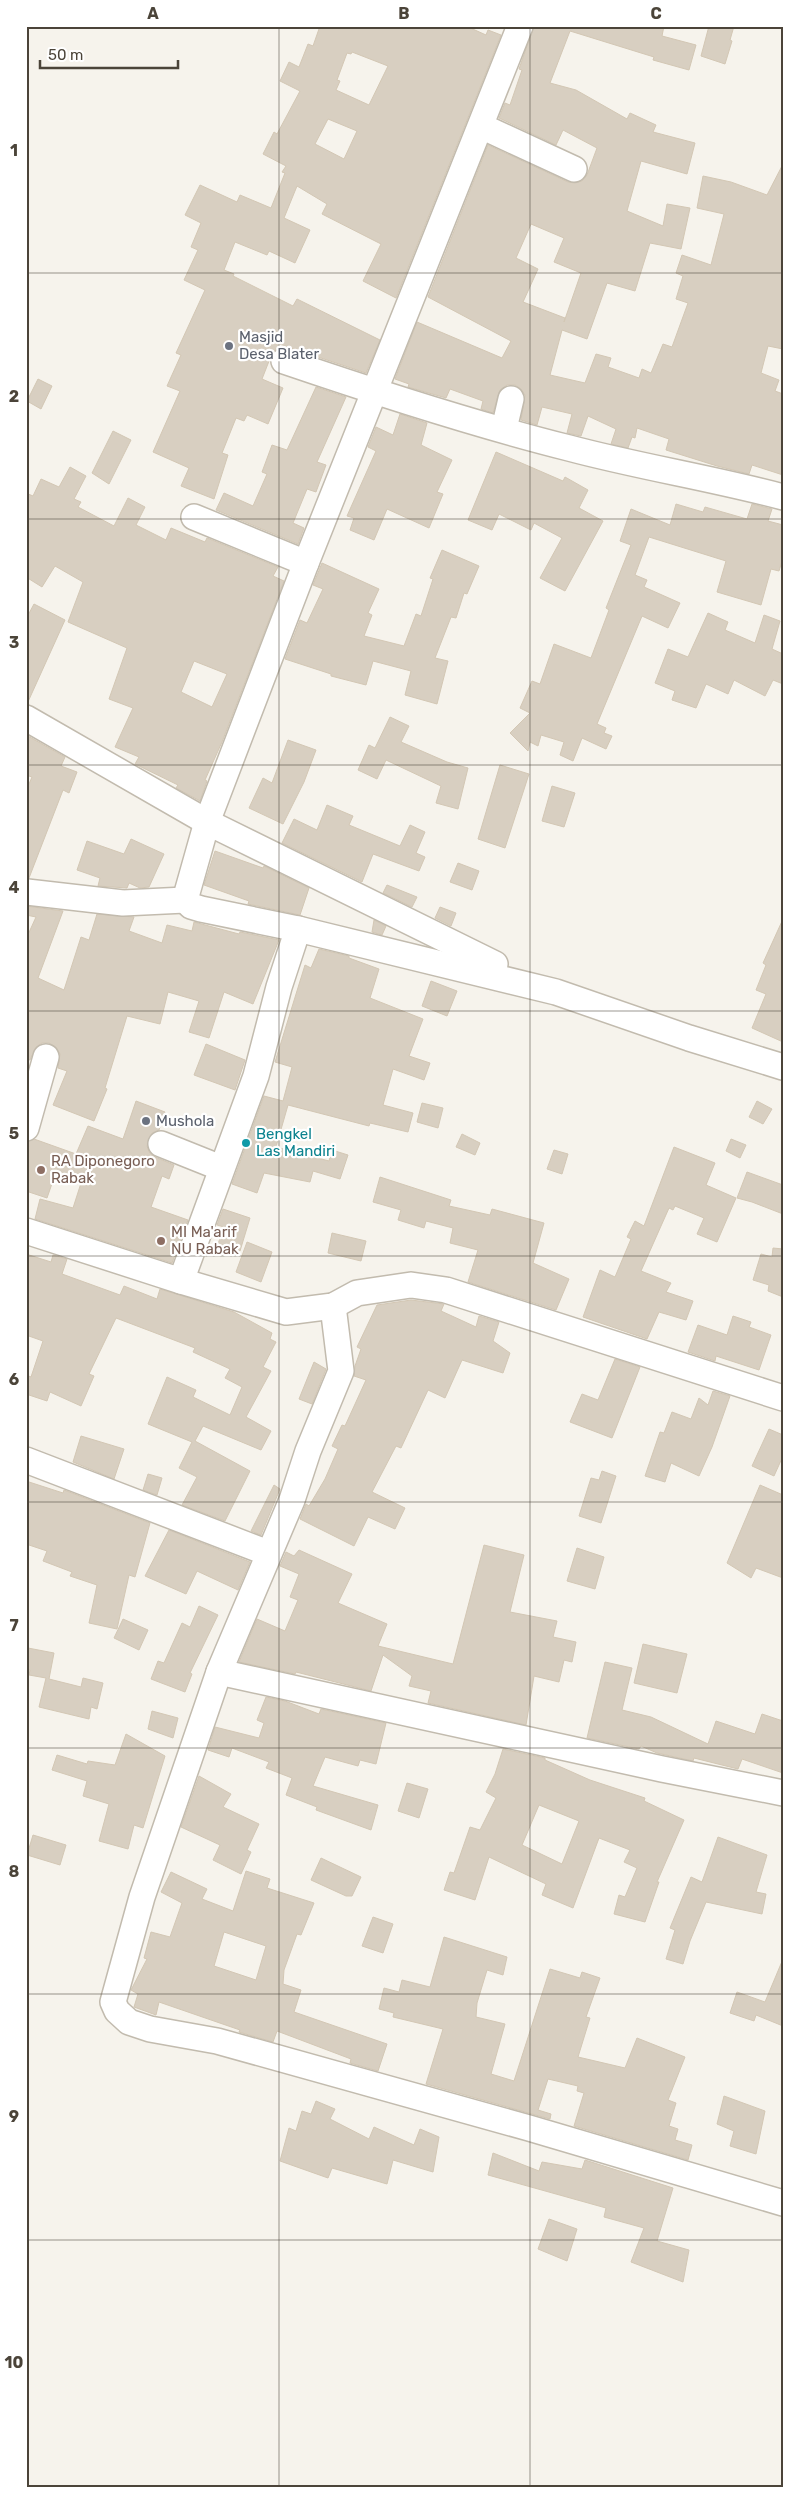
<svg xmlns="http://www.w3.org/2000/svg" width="809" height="2513" font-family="Rubik,sans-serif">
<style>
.building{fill:#d8cfc1;stroke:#d3c7b4;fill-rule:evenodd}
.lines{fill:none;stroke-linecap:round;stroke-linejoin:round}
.minor-casing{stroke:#c2bbae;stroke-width:28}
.minor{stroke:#fff;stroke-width:25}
.grid{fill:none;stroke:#4b4439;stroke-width:1;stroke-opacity:0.55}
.worship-dot{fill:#6b7280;stroke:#fff;stroke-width:2}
.culture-dot{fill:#0f9aa8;stroke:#fff;stroke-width:2}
.education-dot{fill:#8d6e63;stroke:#fff;stroke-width:2}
.labels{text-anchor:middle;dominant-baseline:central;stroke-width:4.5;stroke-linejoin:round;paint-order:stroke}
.worship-label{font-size:15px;fill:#5b616d;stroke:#fff;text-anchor:start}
.culture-label{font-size:15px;fill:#0d838f;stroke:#fff;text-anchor:start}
.education-label{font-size:15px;fill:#785e54;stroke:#fff;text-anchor:start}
.neatline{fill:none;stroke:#4b4439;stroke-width:2}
.grid-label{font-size:16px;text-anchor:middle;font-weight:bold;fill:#4b4439}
</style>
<rect width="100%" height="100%" fill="#f6f3ec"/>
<g class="building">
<path d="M 320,26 L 466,26 L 486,35 L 488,30 L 501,35 L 396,298 L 363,281 L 381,244 L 322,214 L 327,204 L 297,186 L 284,218 L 310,230 L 295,263 L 269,251 L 267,255 L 235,242 L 224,270 L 234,274 L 233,276 L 293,306 L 297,299 L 380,340 L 366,373 L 279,344 L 271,356 L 262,379 L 283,388 L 268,424 L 247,415 L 244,421 L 236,418 L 222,453 L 228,455 L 214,499 L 181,486 L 189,468 L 153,452 L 180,391 L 167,386 L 181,355 L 176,353 L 205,290 L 184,280 L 198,250 L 191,247 L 201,223 L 185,215 L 200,185 L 237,202 L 240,195 L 271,208 L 285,173 L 282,172 L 286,166 L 263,154 L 274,132 L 277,134 L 300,91 L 280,81 L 289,62 L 299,67 L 308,44 L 313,46 ZM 352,52 L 388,66 L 369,105 L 336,90 L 340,81 L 337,80 L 347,53 L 351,54 ZM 328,119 L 357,131 L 344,159 L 315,144 Z"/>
<path d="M 534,26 L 664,26 L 662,36 L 696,45 L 689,70 L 653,60 L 654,57 L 570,31 L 550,83 L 576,90 L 627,119 L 630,113 L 656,125 L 653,132 L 695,143 L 687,174 L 641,161 L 627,211 L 663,226 L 667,204 L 690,208 L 681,249 L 650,243 L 635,291 L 607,283 L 587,339 L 562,330 L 550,375 L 585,383 L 596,354 L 611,358 L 608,367 L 639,378 L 642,369 L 651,373 L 663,344 L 672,347 L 688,303 L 676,299 L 683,276 L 676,273 L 682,255 L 711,265 L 724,214 L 697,208 L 703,176 L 731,182 L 767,195 L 783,164 L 783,349 L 768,346 L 761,373 L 779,380 L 775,391 L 783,394 L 783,475 L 752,465 L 749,474 L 717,466 L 666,450 L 669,439 L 637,428 L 635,438 L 632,437 L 628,448 L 611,444 L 616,429 L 588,416 L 581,436 L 567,433 L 572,414 L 542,407 L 537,425 L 521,420 L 525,395 L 521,389 L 515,385 L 507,385 L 500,390 L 493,413 L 481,409 L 483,401 L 450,389 L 446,398 L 408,387 L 409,384 L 395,379 L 417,322 L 502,358 L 511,341 L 428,297 L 488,145 L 568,182 L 575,183 L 582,181 L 587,175 L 597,148 L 563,130 L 556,145 L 499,118 L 505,103 L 510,105 L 522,70 L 519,69 ZM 531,224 L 564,238 L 554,262 L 581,273 L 564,322 L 565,318 L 523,302 L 538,269 L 516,258 Z"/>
<polygon points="709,26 734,26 730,40 732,41 725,64 701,56"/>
<polygon points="38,379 52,386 41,409 27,401"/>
<polygon points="316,387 346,397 317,462 326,465 316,492 307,489 293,523 304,528 298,544 216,510 224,493 253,506 267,474 262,472 272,445 287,450"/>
<polygon points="400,414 427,423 421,445 452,460 437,492 443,494 429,528 387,509 374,540 350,530 354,518 347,516 376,451 368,447 376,427 393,435"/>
<polygon points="113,431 131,440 109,484 92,473"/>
<polygon points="496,452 563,481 565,477 588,490 579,508 603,521 565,591 540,578 562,538 534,523 531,530 499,514 492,530 468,520"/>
<path d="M 70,467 L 86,476 L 74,499 L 81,502 L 78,507 L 114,526 L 128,498 L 145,507 L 136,525 L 166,540 L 171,528 L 205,542 L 207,538 L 278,567 L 273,576 L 284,581 L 222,742 L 205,780 L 207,781 L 200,801 L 176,788 L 178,785 L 135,764 L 139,757 L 115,747 L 133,708 L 109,699 L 127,648 L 68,622 L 83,582 L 55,566 L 42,587 L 26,577 L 26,493 L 33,496 L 41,479 L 59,487 ZM 194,661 L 227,674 L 212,707 L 181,692 Z"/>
<polygon points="676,504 703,512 705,507 747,519 752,504 772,509 768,521 783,525 783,558 779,571 771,569 761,605 717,592 726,561 649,537 635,575 647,580 644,587 680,603 668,628 642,616 597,724 606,728 604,733 612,736 606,749 582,738 573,761 560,755 564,742 541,735 538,746 530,742 528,751 510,733 530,713 520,708 532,681 540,684 554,644 591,658 609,610 606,608 631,545 620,541 631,509 670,525"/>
<polygon points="442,550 479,566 467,594 464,593 456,618 451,617 435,658 448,661 437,704 405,695 411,671 373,661 366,685 331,676 331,674 285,659 300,620 307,623 323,589 313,585 322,563 379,589 368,613 372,615 364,636 404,646 416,614 421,616 433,579 430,578"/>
<polygon points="34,604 65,620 27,704 26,619"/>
<polygon points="708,613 728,622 725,630 755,643 764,615 780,621 772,649 783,654 783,684 773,680 765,696 734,680 728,694 706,684 696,708 672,700 675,691 655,683 668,649 688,657"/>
<polygon points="390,717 409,726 401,742 447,762 468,768 458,809 436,803 441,786 386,760 377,779 358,770 369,745 375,748"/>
<polygon points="26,735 65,757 61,766 77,772 69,793 63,790 29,878 26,878 26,791 32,777 26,775"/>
<polygon points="288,740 316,750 304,782 283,824 249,808 263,778 272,783"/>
<polygon points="500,765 529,774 505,848 478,839"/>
<polygon points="552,786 575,793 564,827 542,821"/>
<polygon points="327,805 353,816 349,825 400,846 410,825 425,832 416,853 425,857 419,871 373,854 362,882 282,843 294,819 317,830"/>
<polygon points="131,839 164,854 149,887 140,888 129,883 127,888 98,886 100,878 77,870 87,841 124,854"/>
<polygon points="215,851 263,868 264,866 309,888 300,915 248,904 249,901 204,885"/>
<polygon points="458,863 479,871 472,890 450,882"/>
<polygon points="387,885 417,897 412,907 383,893"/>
<polygon points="26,906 63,911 38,978 64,990 81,937 89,940 97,914 134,917 129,931 162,943 167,925 192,931 194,922 239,934 240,932 279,940 253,1004 224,992 209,1038 189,1032 199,1001 168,992 160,1024 127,1016 105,1088 107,1089 94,1121 53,1105 67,1071 58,1068 60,1054 56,1047 49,1043 42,1043 36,1047 30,1060 26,1059 26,939 36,917 26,915"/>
<polygon points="440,907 456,913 451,926 435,918"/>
<polygon points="783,919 783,1042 752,1028 766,994 756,990 766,965 763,963"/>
<polygon points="374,920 386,926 382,935 372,932"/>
<polygon points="319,949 349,956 349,958 379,969 370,998 423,1019 409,1056 430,1063 424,1080 393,1069 383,1105 413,1113 408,1132 370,1123 369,1126 288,1105 276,1147 329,1161 332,1150 348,1155 340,1179 313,1171 310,1182 264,1173 257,1193 232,1184 264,1096 283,1101 292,1067 275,1062 305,965 311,968"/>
<polygon points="431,981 457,991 447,1016 422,1006"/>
<polygon points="206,1044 245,1060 235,1090 194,1075"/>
<polygon points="136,1101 165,1112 159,1130 152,1133 147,1146 149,1152 155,1157 174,1165 169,1179 162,1176 151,1207 188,1220 172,1263 35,1219 40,1199 73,1208 82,1180 56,1172 47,1198 26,1191 26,1142 34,1139 76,1154 88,1126 123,1139"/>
<polygon points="757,1101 772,1109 763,1124 749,1117"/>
<polygon points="422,1103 443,1108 438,1128 417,1122"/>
<polygon points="462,1134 480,1143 475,1155 456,1147"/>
<polygon points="731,1139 746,1145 740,1158 726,1151"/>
<polygon points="674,1147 715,1163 706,1185 736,1198 717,1242 697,1234 704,1218 675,1206 673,1210 669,1208 641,1271 671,1283 666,1292 693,1301 686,1320 659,1312 647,1339 583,1317 600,1270 615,1277 631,1239 627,1237 635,1221 644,1226"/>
<polygon points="554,1150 568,1154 562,1174 547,1169"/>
<polygon points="747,1172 783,1185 783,1214 752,1202 737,1198"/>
<polygon points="380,1177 451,1200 449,1206 490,1215 492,1209 544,1223 533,1263 569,1279 556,1310 468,1282 478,1250 450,1243 453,1228 426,1221 424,1228 398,1220 401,1210 373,1202"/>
<polygon points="223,1209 250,1218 240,1251 218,1244 224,1227 217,1225"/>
<polygon points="332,1233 366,1241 361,1261 328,1253"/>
<polygon points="247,1242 272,1252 261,1282 236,1272"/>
<polygon points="773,1248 783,1249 783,1297 768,1291 769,1285 753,1280 761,1254 772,1257"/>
<polygon points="26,1254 51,1262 53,1255 67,1259 62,1274 120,1295 124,1286 157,1299 160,1289 234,1312 272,1333 270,1339 276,1342 263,1367 271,1371 246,1417 271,1431 261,1450 203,1426 195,1441 250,1471 225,1521 182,1505 197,1477 179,1468 192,1442 148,1424 167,1377 196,1390 193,1397 230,1415 242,1387 225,1378 230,1369 193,1352 195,1348 116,1318 89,1374 94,1376 81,1406 50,1392 47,1401 26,1394 26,1375 31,1377 43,1341 26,1335"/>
<polygon points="411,1300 444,1304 441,1311 476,1327 479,1316 499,1322 493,1341 510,1353 503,1373 462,1360 445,1398 428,1390 401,1448 396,1446 372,1492 405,1508 395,1529 368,1517 354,1546 300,1519 306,1504 309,1506 325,1479 338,1449 332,1446 342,1425 345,1426 366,1380 354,1376 355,1366 361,1349 357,1347 377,1305"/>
<polygon points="733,1316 751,1322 749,1327 771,1335 759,1370 716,1356 715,1361 688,1352 698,1325 727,1335"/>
<polygon points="615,1359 640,1367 612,1438 570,1422 582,1394 598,1400"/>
<polygon points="314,1362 326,1369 312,1404 299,1399"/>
<polygon points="713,1391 730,1396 712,1447 699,1476 671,1463 665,1482 645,1476 660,1432 664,1433 672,1412 691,1419 699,1398 708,1405"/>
<polygon points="769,1429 783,1435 783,1456 774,1476 752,1466"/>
<polygon points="81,1436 124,1449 114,1479 73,1462"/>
<polygon points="602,1471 616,1476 601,1523 579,1516 591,1478 599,1480"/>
<polygon points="148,1474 162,1478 157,1495 143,1490"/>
<polygon points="26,1481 63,1493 64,1490 150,1523 135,1577 129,1575 117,1629 89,1623 97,1585 70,1576 72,1572 43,1561 47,1551 26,1544"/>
<polygon points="274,1485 280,1489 261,1535 251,1531"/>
<polygon points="760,1485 783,1495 783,1578 756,1568 751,1578 727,1563"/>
<polygon points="169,1530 250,1562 238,1590 197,1571 186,1594 145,1576"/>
<polygon points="484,1545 524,1555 510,1612 557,1621 553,1637 576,1642 572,1662 564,1660 559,1682 534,1676 526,1725 428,1703 431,1691 409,1686 412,1676 383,1655 371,1691 296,1672 295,1674 239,1662 257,1619 285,1631 298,1600 290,1597 299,1574 280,1566 286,1552 294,1556 299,1550 352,1574 338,1603 387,1624 378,1646 453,1664"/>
<polygon points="577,1548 604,1557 595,1589 567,1581"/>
<polygon points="199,1606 218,1615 190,1673 192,1674 185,1692 151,1679 158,1661 164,1663 182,1623 190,1627"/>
<polygon points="123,1619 148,1630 139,1650 114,1638"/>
<polygon points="643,1644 687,1654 677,1693 634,1683"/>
<polygon points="28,1648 54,1653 49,1679 81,1687 83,1678 103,1683 97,1709 91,1707 89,1719 39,1707 46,1678 29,1675 30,1670 26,1669"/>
<polygon points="605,1662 632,1668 622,1710 651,1717 708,1744 716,1721 755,1734 762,1714 783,1721 783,1773 742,1759 738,1769 694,1758 693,1761 657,1753 641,1746 639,1749 587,1738"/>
<polygon points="266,1697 285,1701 319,1714 321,1709 386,1723 376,1764 360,1760 358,1766 325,1757 313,1786 378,1805 371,1830 316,1810 317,1807 286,1795 292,1778 266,1768 269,1762 232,1748 229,1757 208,1750 215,1727 259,1738 264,1723 257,1720"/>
<polygon points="152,1711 178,1718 173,1738 148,1729"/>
<polygon points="126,1734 165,1756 143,1828 134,1825 128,1849 99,1841 109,1804 83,1796 87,1781 52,1770 57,1755 87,1764 88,1761 115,1765"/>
<path d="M 503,1749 L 545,1758 L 545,1760 L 590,1780 L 645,1798 L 644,1801 L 684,1820 L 657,1882 L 659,1882 L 645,1922 L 614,1914 L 619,1895 L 625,1897 L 637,1868 L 624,1862 L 630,1850 L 599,1838 L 573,1908 L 542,1895 L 546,1884 L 489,1857 L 475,1900 L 444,1890 L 450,1872 L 454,1873 L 470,1827 L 480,1830 L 496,1798 L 486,1792 L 495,1774 ZM 539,1805 L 579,1821 L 562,1864 L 522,1845 Z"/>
<polygon points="199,1776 231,1794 223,1807 259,1824 247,1850 251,1852 241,1874 213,1860 220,1845 181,1827"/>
<polygon points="407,1783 428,1789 419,1818 398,1811"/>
<polygon points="33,1835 66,1845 60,1865 27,1855"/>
<polygon points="718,1837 767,1855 756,1892 766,1894 762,1914 706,1902 690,1941 683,1964 666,1959 675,1930 670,1928 691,1877 702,1882"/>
<polygon points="321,1858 361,1877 352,1896 346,1896 311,1880"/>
<path d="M 246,1871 L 270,1879 L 267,1888 L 314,1903 L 301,1935 L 297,1934 L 284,1970 L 283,1984 L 301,1990 L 294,2012 L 387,2044 L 378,2071 L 350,2063 L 351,2059 L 277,2031 L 273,2042 L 239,2032 L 240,2030 L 159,2002 L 156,2015 L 134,2007 L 138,1994 L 131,1990 L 147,1959 L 144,1958 L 151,1932 L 170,1937 L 182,1903 L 161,1892 L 171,1872 L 207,1889 L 202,1899 L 233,1911 ZM 224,1932 L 266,1946 L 256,1980 L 214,1966 Z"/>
<polygon points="373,1917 393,1924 383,1953 362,1946"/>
<polygon points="444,1937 507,1957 503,1975 487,1970 477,2003 476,2017 505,2024 491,2074 514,2081 550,1969 580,1978 582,1972 600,1978 586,2017 590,2018 578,2057 625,2068 637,2038 685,2057 668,2100 676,2103 669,2126 678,2129 675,2140 692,2145 688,2160 574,2126 584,2093 577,2091 578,2086 548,2079 538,2110 551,2114 550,2119 426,2084 443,2029 393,2017 394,2013 379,2009 384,1988 399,1992 402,1980 430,1987"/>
<polygon points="783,1959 783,2026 756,2015 754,2021 730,2013 737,1992 765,2002"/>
<polygon points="724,2096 765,2111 756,2154 730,2146 734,2131 717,2124"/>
<polygon points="316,2101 335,2109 330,2119 369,2139 374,2127 414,2145 420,2129 439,2137 433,2172 393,2160 387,2184 332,2168 328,2178 280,2161 289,2128 296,2131 302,2111 311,2114"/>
<polygon points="493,2153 539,2171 542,2162 582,2169 585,2160 673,2188 657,2241 689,2250 683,2282 631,2262 644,2228 604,2217 606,2208 488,2175"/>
<polygon points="549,2219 577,2229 567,2261 538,2249"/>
</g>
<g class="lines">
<g class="minor-casing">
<g id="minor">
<polyline points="481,126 574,169"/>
<path d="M 284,361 C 378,393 473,424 569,448 C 640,467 712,478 783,497"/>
<polyline points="504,429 511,399"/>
<polyline points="194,517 306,563"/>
<polyline points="26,718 207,822 495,964"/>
<polyline points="27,892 123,903 185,900"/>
<polyline points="298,929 201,909 191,906 185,900 207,822 306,563 520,26"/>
<polyline points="26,1128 46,1057"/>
<polyline points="161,1144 221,1168"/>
<polyline points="26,1231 181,1281 256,1076 279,987 298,929 556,992 689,1038 783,1067"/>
<polyline points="181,1281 286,1312 333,1306 357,1293 411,1285 446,1290 783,1398"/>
<polyline points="333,1306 341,1371 308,1451 292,1500 219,1672 142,1897 113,2002 117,2011 129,2022 150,2029 217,2041 529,2128 783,2203"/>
<polyline points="26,1460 268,1553"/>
<polyline points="219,1672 662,1769 783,1793"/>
</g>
</g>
<use href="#minor" class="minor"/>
</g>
<path class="grid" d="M 279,26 L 279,2487M 530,26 L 530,2487M 26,273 L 783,273M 26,519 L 783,519M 26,765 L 783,765M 26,1011 L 783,1011M 26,1256 L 783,1256M 26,1502 L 783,1502M 26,1748 L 783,1748M 26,1994 L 783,1994M 26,2240 L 783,2240"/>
<g class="worship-dot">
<circle cx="229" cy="346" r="5"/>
<circle cx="146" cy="1121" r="5"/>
</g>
<circle class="culture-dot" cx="246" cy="1143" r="5"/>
<g class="education-dot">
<circle cx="41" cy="1170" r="5"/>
<circle cx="161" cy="1241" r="5"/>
</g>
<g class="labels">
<g class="worship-label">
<text x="239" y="337">Masjid<tspan x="239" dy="17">Desa Blater</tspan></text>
<text x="156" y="1121">Mushola</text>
</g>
<g class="culture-label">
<text x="256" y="1134">Bengkel<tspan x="256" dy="17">Las Mandiri</tspan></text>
</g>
<g class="education-label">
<text x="51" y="1161">RA Diponegoro<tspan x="51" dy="17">Rabak</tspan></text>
<text x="171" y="1232">MI Ma'arif<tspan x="171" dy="17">NU Rabak</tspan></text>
</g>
</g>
<rect width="809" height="2513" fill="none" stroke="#ffffff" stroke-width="55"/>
<path d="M40 60v8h138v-8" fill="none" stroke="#4b4439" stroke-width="2.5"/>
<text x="48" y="60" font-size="15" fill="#4b4439" stroke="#ffffff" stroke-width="4" paint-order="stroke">50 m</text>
<rect x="28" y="28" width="754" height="2458" class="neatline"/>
<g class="grid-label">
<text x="153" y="19">A</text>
<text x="404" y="19">B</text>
<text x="656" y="19">C</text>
<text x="14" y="156">1</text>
<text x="14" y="402">2</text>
<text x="14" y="648">3</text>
<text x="14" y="893">4</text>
<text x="14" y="1139">5</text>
<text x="14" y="1385">6</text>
<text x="14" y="1631">7</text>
<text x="14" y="1877">8</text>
<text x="14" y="2122">9</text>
<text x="14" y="2368">10</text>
</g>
</svg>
